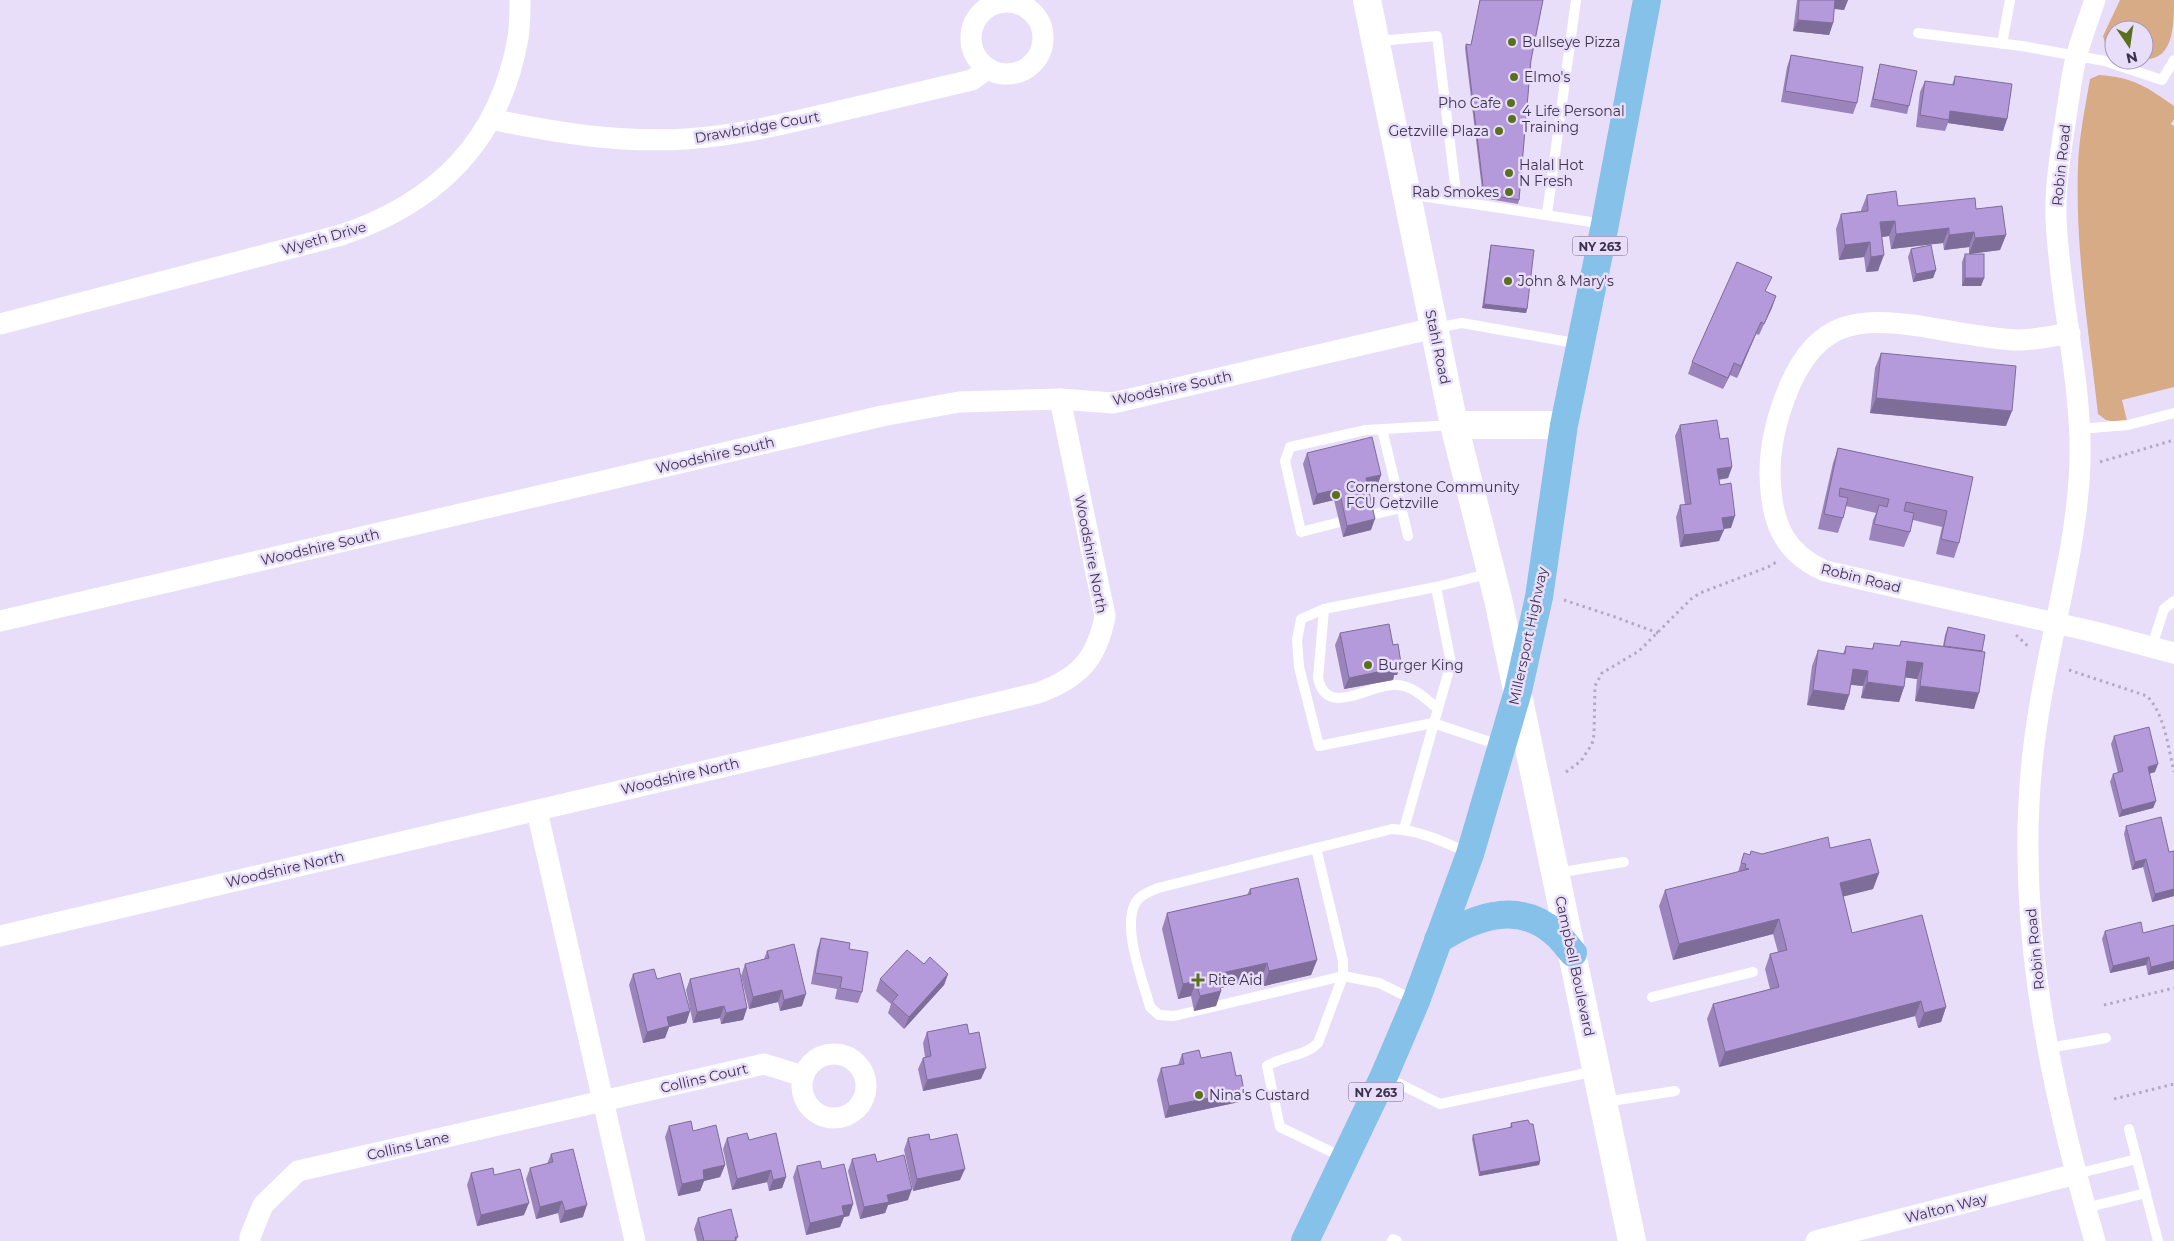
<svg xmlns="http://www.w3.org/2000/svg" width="2174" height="1241" font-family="Montserrat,sans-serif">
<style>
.green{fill:#d7ab85}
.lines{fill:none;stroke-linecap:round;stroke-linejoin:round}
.path{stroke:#b4a9c4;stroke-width:3;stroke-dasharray:2.5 4;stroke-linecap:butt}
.lane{stroke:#fff;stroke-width:10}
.street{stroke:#fff;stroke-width:21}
.secondary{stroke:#fff;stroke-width:28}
.primary{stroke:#86c1e9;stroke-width:28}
.wall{fill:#9b84bb}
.shaded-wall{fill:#7e6c99}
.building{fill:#b49ada;stroke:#7e6c99}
.poi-dot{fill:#5b701f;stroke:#e9def9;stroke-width:2}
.labels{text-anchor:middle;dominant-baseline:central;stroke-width:5;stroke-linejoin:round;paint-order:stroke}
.shield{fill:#e9def9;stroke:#716681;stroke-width:1}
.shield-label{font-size:12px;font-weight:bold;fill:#3d324d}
.poi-label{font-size:14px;fill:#3d324d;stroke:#e9def9;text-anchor:start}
.street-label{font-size:14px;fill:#3d324d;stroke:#e9def9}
</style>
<rect width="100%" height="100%" fill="#e9def9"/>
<g class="green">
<path d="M 2120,0 L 2174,0 C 2174,24 2174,61 2144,59 L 2144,30 L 2114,30 L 2114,51 L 2106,46 L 2103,36 Z"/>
<path d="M 2099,75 C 2133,77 2147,87 2174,106 L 2174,119 L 2171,124 L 2174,126 L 2174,387 L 2122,400 L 2128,425 L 2106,420 L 2098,414 C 2089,332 2075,249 2078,166 C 2079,137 2085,108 2090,79 Z"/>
</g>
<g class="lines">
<g class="path">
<polyline points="2100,462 2174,440"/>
<polyline points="1564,600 1615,617 1658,633"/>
<polyline points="2016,635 2030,648"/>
<path d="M 2069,670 L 2147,696 C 2165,715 2168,747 2174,772"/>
<polyline points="1566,772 1581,761 1592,744 1594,735 1595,686 1602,673 1639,651 1691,599 1700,593 1768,567 1778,561"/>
<polyline points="2104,1005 2174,988"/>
<polyline points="2114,1099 2174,1084"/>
</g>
<g class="lane">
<polyline points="1918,33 2022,46 2105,61 2162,80 2174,60"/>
<polyline points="1377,41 1437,36 1457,201"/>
<polyline points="2002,44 2010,0"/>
<polyline points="1408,194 1604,224"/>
<polyline points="1547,214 1576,0"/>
<polyline points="1435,328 1462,323 1580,344"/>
<polyline points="1382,429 1408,536"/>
<polyline points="2079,429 2128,425 2174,413"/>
<polyline points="1367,516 1401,508"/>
<polyline points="1340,522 1301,532 1285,461 1290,447 1366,430 1453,425"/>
<polyline points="1491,573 1436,587 1324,609 1301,619 1297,640 1299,667 1319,746 1433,723 1502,746"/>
<path d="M 1324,609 L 1318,678 C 1327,720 1371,682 1398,685 C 1415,687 1426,699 1438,709"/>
<polyline points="2152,646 2164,609 2174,601"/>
<polyline points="1404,829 1451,663 1436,587"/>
<path d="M 1316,848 L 1343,961 L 1343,976 L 1318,1043 C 1304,1057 1284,1055 1267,1066 L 1280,1127 L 1344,1158"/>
<polyline points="1556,873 1624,862"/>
<polyline points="1652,997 1753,972"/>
<path d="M 1414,1000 L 1379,983 L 1343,976 L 1174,1016 L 1159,1015 L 1150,1007 C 1143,981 1121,926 1136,902 C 1140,895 1150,891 1158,888 L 1392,829 C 1420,830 1444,842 1469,853"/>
<polyline points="2049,1048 2106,1038"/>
<polyline points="1386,1077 1440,1104 1596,1071"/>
<polyline points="1605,1102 1675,1091"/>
<polyline points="2129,1129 2158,1241"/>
<polyline points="2076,1174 2137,1159"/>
<polyline points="2085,1208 2146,1193"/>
<polyline points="1392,1241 1393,1239 1397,1241"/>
</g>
<g class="street">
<path d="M 2095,0 C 2089,18 2082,36 2077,54 C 2072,72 2070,92 2067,110 C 2062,145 2055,181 2056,217 C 2059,299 2082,379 2080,462 C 2077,553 2048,640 2036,730 C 2011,901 2047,1077 2095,1241"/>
<circle cx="1007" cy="38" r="36"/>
<path d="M 491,119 C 556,133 619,143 686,139 C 735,136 784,124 831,113 C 878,102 925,91 972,80 L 987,69"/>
<path d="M 0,324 L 341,235 C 437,203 500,141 518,38 C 520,26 520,13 520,0"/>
<path d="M 2070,333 C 2048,337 2025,342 2003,339 C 1975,336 1948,331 1920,326 C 1857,317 1818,321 1790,385 C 1778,413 1770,443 1770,473 C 1771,520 1781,551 1825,571 L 2095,632 L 2174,653"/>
<polyline points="0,621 882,416 959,402 1060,399 1113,403 1434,328"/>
<polyline points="537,811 635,1241"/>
<path d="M 0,936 L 1038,693 C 1079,678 1097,659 1105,616 L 1060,399"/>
<circle cx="834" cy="1086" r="32"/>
<polyline points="250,1241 250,1237 263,1205 298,1171 764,1064 803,1076"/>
<polyline points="1816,1241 2076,1174"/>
</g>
<g class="secondary">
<polyline points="1367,0 1454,425 1498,599 1632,1241"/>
<polyline points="1454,425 1564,425"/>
</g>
<g class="primary">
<path d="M 1438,940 C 1474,917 1518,900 1555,933 C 1562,938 1567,947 1573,953"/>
<polyline points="1305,1241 1384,1076 1416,1001 1470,854 1518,691 1539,597 1564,425 1605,224 1647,0"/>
</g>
</g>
<g class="wall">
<polygon points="1480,0 1543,0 1531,60 1519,200 1518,204 1483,198 1465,48 1466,44 1471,45"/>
<polygon points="1797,0 1848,0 1844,10 1834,9 1833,23 1829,35 1793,31"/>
<polygon points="1791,55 1857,103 1853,114 1781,102 1787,67"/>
<polygon points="1880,64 1909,106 1907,114 1870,107 1878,72"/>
<polygon points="1955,76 2007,119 2003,131 1948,123 1945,131 1916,127 1920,92 1925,81 1952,85"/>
<polygon points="1867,195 1898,206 1976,209 2006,235 2000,250 1969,254 1969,247 1944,250 1943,243 1891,249 1889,236 1882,237 1878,271 1866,272 1864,257 1839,260 1836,229 1841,214 1861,211 1861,210"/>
<polygon points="1491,245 1527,309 1526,313 1482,308 1490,249"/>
<polygon points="1911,249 1936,270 1933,278 1913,282 1908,257"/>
<polygon points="1965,254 1984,278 1981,286 1962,286 1962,262"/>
<polygon points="1766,292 1776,296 1759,335 1756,334 1737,378 1730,375 1723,389 1688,374 1692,362"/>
<polygon points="1881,353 2006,426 1870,413 1875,368"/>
<polygon points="1680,425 1720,439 1732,467 1728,478 1719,480 1731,528 1723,529 1719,541 1680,547 1676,517 1680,505 1685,505 1675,436"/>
<polygon points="1838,448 1973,477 1959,543 1954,558 1936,554 1942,527 1913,520 1910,532 1904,547 1869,540 1873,520 1876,513 1846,506 1843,518 1838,533 1818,529 1833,463"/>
<polygon points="1307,453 1381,475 1377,486 1368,488 1371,530 1343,537 1334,500 1313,505 1303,464"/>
<polygon points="1948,627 1982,651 1974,709 1915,701 1917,679 1905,677 1904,687 1899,702 1861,698 1863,686 1851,685 1849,695 1844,710 1807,705 1812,666 1818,650 1843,654 1846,646 1872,649 1874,643 1899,646 1901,641 1943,646 1945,635"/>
<polygon points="1340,633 1393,645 1401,663 1397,675 1394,675 1393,680 1344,689 1335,645"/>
<polygon points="2114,736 2155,772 2149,773 2156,801 2153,808 2119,817 2110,782 2113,774 2118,773 2111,744"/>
<polygon points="2126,826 2169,852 2174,851 2174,896 2152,902 2143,867 2132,870 2124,834"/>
<polygon points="1830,848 1879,873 1873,889 1843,896 1852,933 1946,1007 1941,1022 1918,1028 1915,1016 1719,1067 1707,1019 1713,1004 1770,989 1765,969 1770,954 1778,952 1773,934 1673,960 1659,906 1665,890 1738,872 1744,853 1750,855 1762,854"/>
<polygon points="1250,889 1317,960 1311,975 1264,986 1262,978 1220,988 1221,991 1216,1006 1194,1011 1191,996 1178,999 1162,929 1167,913 1247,895"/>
<polygon points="2174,925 2174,969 2148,975 2146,965 2110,973 2102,939 2105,931 2143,933"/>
<polygon points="821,938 849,949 862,992 858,1003 835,999 837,989 811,984 817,950"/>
<polygon points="767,951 802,1006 780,1011 778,1002 749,1009 741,976 745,964 764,959"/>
<polygon points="924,964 948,974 944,985 904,1029 888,1013 891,1004 876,991 880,979"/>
<polygon points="633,974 657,979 690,1011 686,1023 669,1027 665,1038 643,1043 629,985"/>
<polygon points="690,979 747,1008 743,1020 721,1024 720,1018 693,1023 686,990"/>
<polygon points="927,1032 969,1034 981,1079 923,1091 918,1069 923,1058 925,1057 923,1043"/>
<polygon points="1182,1054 1201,1058 1236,1076 1244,1091 1239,1102 1165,1118 1157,1080 1161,1068 1178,1065"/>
<polygon points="1511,1123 1540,1161 1539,1165 1479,1176 1472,1139 1473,1135 1510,1128"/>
<polygon points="669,1126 693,1131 725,1165 720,1177 704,1181 700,1191 678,1196 665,1137"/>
<polygon points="727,1138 749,1140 786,1177 782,1188 769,1191 767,1182 732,1190 723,1149"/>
<polygon points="908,1138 960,1180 913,1191 904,1150"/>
<polygon points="551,1154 583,1217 560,1223 558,1213 536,1219 526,1179 530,1168 547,1164"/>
<polygon points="852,1159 877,1162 908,1200 888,1205 885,1213 860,1219 848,1171"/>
<polygon points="797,1166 822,1169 853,1204 849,1216 844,1217 840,1227 806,1235 793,1177"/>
<polygon points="471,1173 494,1175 524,1215 477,1226 467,1185"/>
<polygon points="698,1218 738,1237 736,1241 697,1241 694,1229"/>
</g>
<g class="shaded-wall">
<polygon points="1834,0 1848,0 1844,10 1831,8"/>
<polygon points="1798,20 1833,23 1829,35 1793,31"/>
<polygon points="1950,111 2007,119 2003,131 1948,123"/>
<polygon points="1895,221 1889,236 1875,238 1880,222"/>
<polygon points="1949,228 1943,243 1891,249 1896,234"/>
<polygon points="1974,232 1969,247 1944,250 1949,235"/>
<polygon points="2006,235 2000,250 1969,254 1975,238"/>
<polygon points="1870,242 1864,257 1839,260 1845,245"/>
<polygon points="1884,255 1878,271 1866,272 1871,257"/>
<polygon points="1936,270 1933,278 1913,282 1916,274"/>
<polygon points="1965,278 1984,278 1981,286 1962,286"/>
<polygon points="1776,296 1772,308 1759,335 1764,324"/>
<polygon points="1484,304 1527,309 1526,313 1482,308"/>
<polygon points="1761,322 1756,334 1737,378 1741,366"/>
<polygon points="1734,363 1730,375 1723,389 1728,378"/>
<polygon points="1876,398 2012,411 2006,426 1870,413"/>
<polygon points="1732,467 1728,478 1713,480 1717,469"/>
<polygon points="1381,475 1377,486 1361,490 1366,478"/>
<polygon points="1339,489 1334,500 1313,505 1317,494"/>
<polygon points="1735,516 1731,528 1718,529 1722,518"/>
<polygon points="1375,519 1371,530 1343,537 1347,526"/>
<polygon points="1724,530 1719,541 1680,547 1684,535"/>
<polygon points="1907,661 1923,663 1917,679 1902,677"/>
<polygon points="1401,663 1397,675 1394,675 1393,680 1344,689 1349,678"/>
<polygon points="1853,669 1868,671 1863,686 1847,684"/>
<polygon points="1867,682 1904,687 1899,702 1861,698"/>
<polygon points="1920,686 1979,693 1974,709 1915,701"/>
<polygon points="1813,690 1849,695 1844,710 1807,705"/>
<polygon points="2158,764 2155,772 2145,775 2148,767"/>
<polygon points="2156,801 2153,808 2119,817 2122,810"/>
<polygon points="2146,859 2143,867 2132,870 2135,862"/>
<polygon points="1879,873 1873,889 1834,899 1840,883"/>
<polygon points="2174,889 2174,896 2152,902 2155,894"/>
<polygon points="1779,919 1773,934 1673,960 1679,944"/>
<polygon points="2149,957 2146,965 2110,973 2113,966"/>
<polygon points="1317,960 1311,975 1264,986 1269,971"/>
<polygon points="2174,961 2174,969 2148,975 2151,967"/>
<polygon points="1267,963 1262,978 1212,990 1217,974"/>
<polygon points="948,974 944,985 904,1029 909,1017"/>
<polygon points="1196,981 1191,996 1178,999 1183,984"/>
<polygon points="782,990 778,1002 749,1009 753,997"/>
<polygon points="1221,991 1216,1006 1194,1011 1200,996"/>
<polygon points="806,994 802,1006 780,1011 784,1000"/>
<polygon points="1921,1001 1915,1016 1719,1067 1725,1052"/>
<polygon points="724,1006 720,1018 693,1023 697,1012"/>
<polygon points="1946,1007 1941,1022 1918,1028 1924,1013"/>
<polygon points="747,1008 743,1020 721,1024 726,1013"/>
<polygon points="690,1011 686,1023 669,1027 665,1038 643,1043 647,1032 667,1017"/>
<polygon points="986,1068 981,1079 923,1091 927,1080"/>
<polygon points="1244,1091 1239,1102 1165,1118 1169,1106"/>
<polygon points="1540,1161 1539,1165 1479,1176 1480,1172"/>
<polygon points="725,1165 720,1177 704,1181 700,1191 678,1196 682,1184 703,1170"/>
<polygon points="965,1169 960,1180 913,1191 917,1179"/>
<polygon points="771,1170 767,1182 732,1190 737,1179"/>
<polygon points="786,1177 782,1188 769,1191 773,1180"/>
<polygon points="912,1189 908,1200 888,1205 885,1213 860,1219 864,1207 887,1195"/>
<polygon points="562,1201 558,1213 536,1219 540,1207"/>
<polygon points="529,1203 524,1215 477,1226 481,1215"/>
<polygon points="853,1204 849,1216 844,1217 840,1227 806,1235 810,1223 842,1206"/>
<polygon points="587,1205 583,1217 560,1223 565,1211"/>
</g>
<g class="building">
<polygon points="1480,0 1543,0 1531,60 1519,200 1484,194 1466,44 1471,45"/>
<polygon points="1799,0 1835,0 1833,23 1798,20"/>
<polygon points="1791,55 1863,67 1857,103 1785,91"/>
<polygon points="1880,64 1917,71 1909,106 1873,99"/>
<polygon points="1955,76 2012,84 2007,119 1950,111 1949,120 1920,115 1925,81 1954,85"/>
<polygon points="1896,191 1898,206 1975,198 1976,209 2002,206 2006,235 1975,238 1974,232 1949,235 1949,228 1896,234 1895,221 1880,222 1884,255 1871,257 1870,242 1845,245 1841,214 1868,211 1867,195"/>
<polygon points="1491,245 1534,250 1527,309 1484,304"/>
<polygon points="1931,245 1936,270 1916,274 1911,249"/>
<rect x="1965" y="254" width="19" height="24"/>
<polygon points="1737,262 1772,277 1765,291 1776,296 1764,324 1761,322 1741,366 1734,363 1728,378 1692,362"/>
<polygon points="1881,353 2016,366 2012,411 1876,398"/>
<polygon points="1717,420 1720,439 1728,438 1732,467 1717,469 1720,485 1731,483 1735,516 1722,518 1724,530 1684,535 1680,505 1691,504 1680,425"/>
<polygon points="1372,437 1381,475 1366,478 1375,519 1347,526 1339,489 1317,494 1307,453"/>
<polygon points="1838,448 1973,477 1959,543 1941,539 1947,511 1906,502 1904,511 1914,513 1910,532 1874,524 1879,505 1887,507 1889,499 1840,488 1839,496 1848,498 1843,518 1824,514"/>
<polygon points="1389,624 1393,645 1398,644 1401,663 1396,664 1397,668 1349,678 1340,633"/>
<polygon points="1948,627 1985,635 1982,651 1944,646"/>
<polygon points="1901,641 1985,652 1979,693 1920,686 1923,663 1907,661 1904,687 1867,682 1868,671 1853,669 1849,695 1813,690 1818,650 1845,654 1846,646 1873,649 1874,643 1900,646"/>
<polygon points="2149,727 2158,764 2148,767 2156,801 2122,810 2113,774 2123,771 2114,736"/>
<polygon points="2161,817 2169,852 2174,851 2174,889 2155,894 2146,859 2135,862 2126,826"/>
<polygon points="1828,837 1830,848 1870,839 1879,873 1840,883 1852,933 1922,915 1946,1007 1924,1013 1921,1001 1725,1052 1713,1004 1779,987 1770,954 1787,950 1779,919 1679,944 1665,890 1749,869 1745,868 1746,864 1741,863 1744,853 1750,855 1751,851 1762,854"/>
<polygon points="1298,878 1317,960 1269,971 1267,963 1217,974 1221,991 1200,996 1196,981 1183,984 1167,913 1251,894 1250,889"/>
<polygon points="2141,922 2143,933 2174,925 2174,961 2151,967 2149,957 2113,966 2105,931"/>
<polygon points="821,938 850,943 849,949 868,952 862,992 840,988 842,977 815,973"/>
<polygon points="794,944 806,994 784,1000 782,990 753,997 745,964 769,958 767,951"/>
<polygon points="907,950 924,964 930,957 948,974 909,1017 892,1002 898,995 880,979"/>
<polygon points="739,968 747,1008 726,1013 724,1006 697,1012 690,979"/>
<polygon points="654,969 657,979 680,973 690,1011 667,1017 669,1026 647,1032 633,974"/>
<polygon points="967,1024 969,1034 979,1032 986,1068 927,1080 923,1058 931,1056 927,1032"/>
<polygon points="1199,1050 1201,1058 1231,1052 1236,1076 1241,1075 1244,1091 1169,1106 1161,1068 1184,1064 1182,1054"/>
<polygon points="1528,1120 1530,1124 1533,1124 1540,1161 1480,1172 1473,1135 1512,1127 1511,1123"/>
<polygon points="691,1121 693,1131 716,1125 725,1165 703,1170 704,1179 682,1184 669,1126"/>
<polygon points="747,1133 749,1140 776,1133 786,1177 773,1180 771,1170 737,1179 727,1138"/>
<polygon points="929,1134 930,1140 957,1134 965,1169 917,1179 908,1138"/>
<polygon points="573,1149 587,1205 565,1211 562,1201 540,1207 530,1168 553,1162 551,1154"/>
<polygon points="875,1154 877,1162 904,1155 912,1189 887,1195 889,1202 864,1207 852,1159"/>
<polygon points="820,1161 822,1169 844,1164 853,1204 842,1206 844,1215 810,1223 797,1166"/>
<polygon points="493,1168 494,1175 520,1169 529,1203 481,1215 471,1173"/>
<polygon points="731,1209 738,1237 735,1237 736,1241 704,1241 698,1218"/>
</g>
<g class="poi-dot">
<circle cx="1512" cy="42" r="5"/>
<circle cx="1514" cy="77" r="5"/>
<circle cx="1511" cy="103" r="5"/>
<circle cx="1512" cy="119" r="5"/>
<circle cx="1499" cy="131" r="5"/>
<circle cx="1509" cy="173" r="5"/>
<circle cx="1509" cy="192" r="5"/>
<circle cx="1508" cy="281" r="5"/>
<circle cx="1336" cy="495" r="5"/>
<circle cx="1368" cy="665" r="5"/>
<path d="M1195.5 972.5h5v5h5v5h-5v5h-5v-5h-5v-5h5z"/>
<circle cx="1199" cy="1095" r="5"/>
</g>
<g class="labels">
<g class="shield">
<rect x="1572.5" y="236.5" width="55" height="19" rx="4"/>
<rect x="1348.5" y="1082.5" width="55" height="19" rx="4"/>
</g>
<g class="shield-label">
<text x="1600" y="246">NY 263</text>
<text x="1376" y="1092">NY 263</text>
</g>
<g class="poi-label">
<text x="1522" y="42">Bullseye Pizza</text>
<text x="1524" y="77">Elmo's</text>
<text x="1501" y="103" text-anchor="end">Pho Cafe</text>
<text x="1522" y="111">4 Life Personal<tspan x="1522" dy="16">Training</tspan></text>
<text x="1489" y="131" text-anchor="end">Getzville Plaza</text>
<text x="1519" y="165">Halal Hot<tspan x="1519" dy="16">N Fresh</tspan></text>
<text x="1499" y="192" text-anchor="end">Rab Smokes</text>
<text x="1518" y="281">John &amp; Mary's</text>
<text x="1346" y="487">Cornerstone Community<tspan x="1346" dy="16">FCU Getzville</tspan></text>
<text x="1378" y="665">Burger King</text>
<text x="1208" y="980">Rite Aid</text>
<text x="1209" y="1095">Nina's Custard</text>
</g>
<g class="street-label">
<text transform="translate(757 127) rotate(-10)">Drawbridge Court</text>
<text transform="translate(2061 165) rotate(-84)">Robin Road</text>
<text transform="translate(324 238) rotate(-16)">Wyeth Drive</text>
<text transform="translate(1438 347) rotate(78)">Stahl Road</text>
<text transform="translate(1172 388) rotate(-12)">Woodshire South</text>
<text transform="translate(715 455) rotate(-13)">Woodshire South</text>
<text transform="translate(320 547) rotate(-13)">Woodshire South</text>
<text transform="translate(1091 554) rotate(79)">Woodshire North</text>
<text transform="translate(1861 578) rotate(14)">Robin Road</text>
<text transform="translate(1528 636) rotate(-78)">Millersport Highway</text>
<text transform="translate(680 776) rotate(-13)">Woodshire North</text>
<text transform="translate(285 869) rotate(-13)">Woodshire North</text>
<text transform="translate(2035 949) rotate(-96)">Robin Road</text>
<text transform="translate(1575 966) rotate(78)">Campbell Boulevard</text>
<text transform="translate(704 1078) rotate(-13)">Collins Court</text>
<text transform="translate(408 1146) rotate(-13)">Collins Lane</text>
<text transform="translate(1946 1208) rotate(-14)">Walton Way</text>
</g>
</g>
<g transform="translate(2129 45) rotate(167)"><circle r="24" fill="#e9def9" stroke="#a499b4"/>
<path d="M0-4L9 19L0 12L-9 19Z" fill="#5b701f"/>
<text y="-8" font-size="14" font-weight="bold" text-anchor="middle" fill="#3d324d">N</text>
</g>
</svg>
